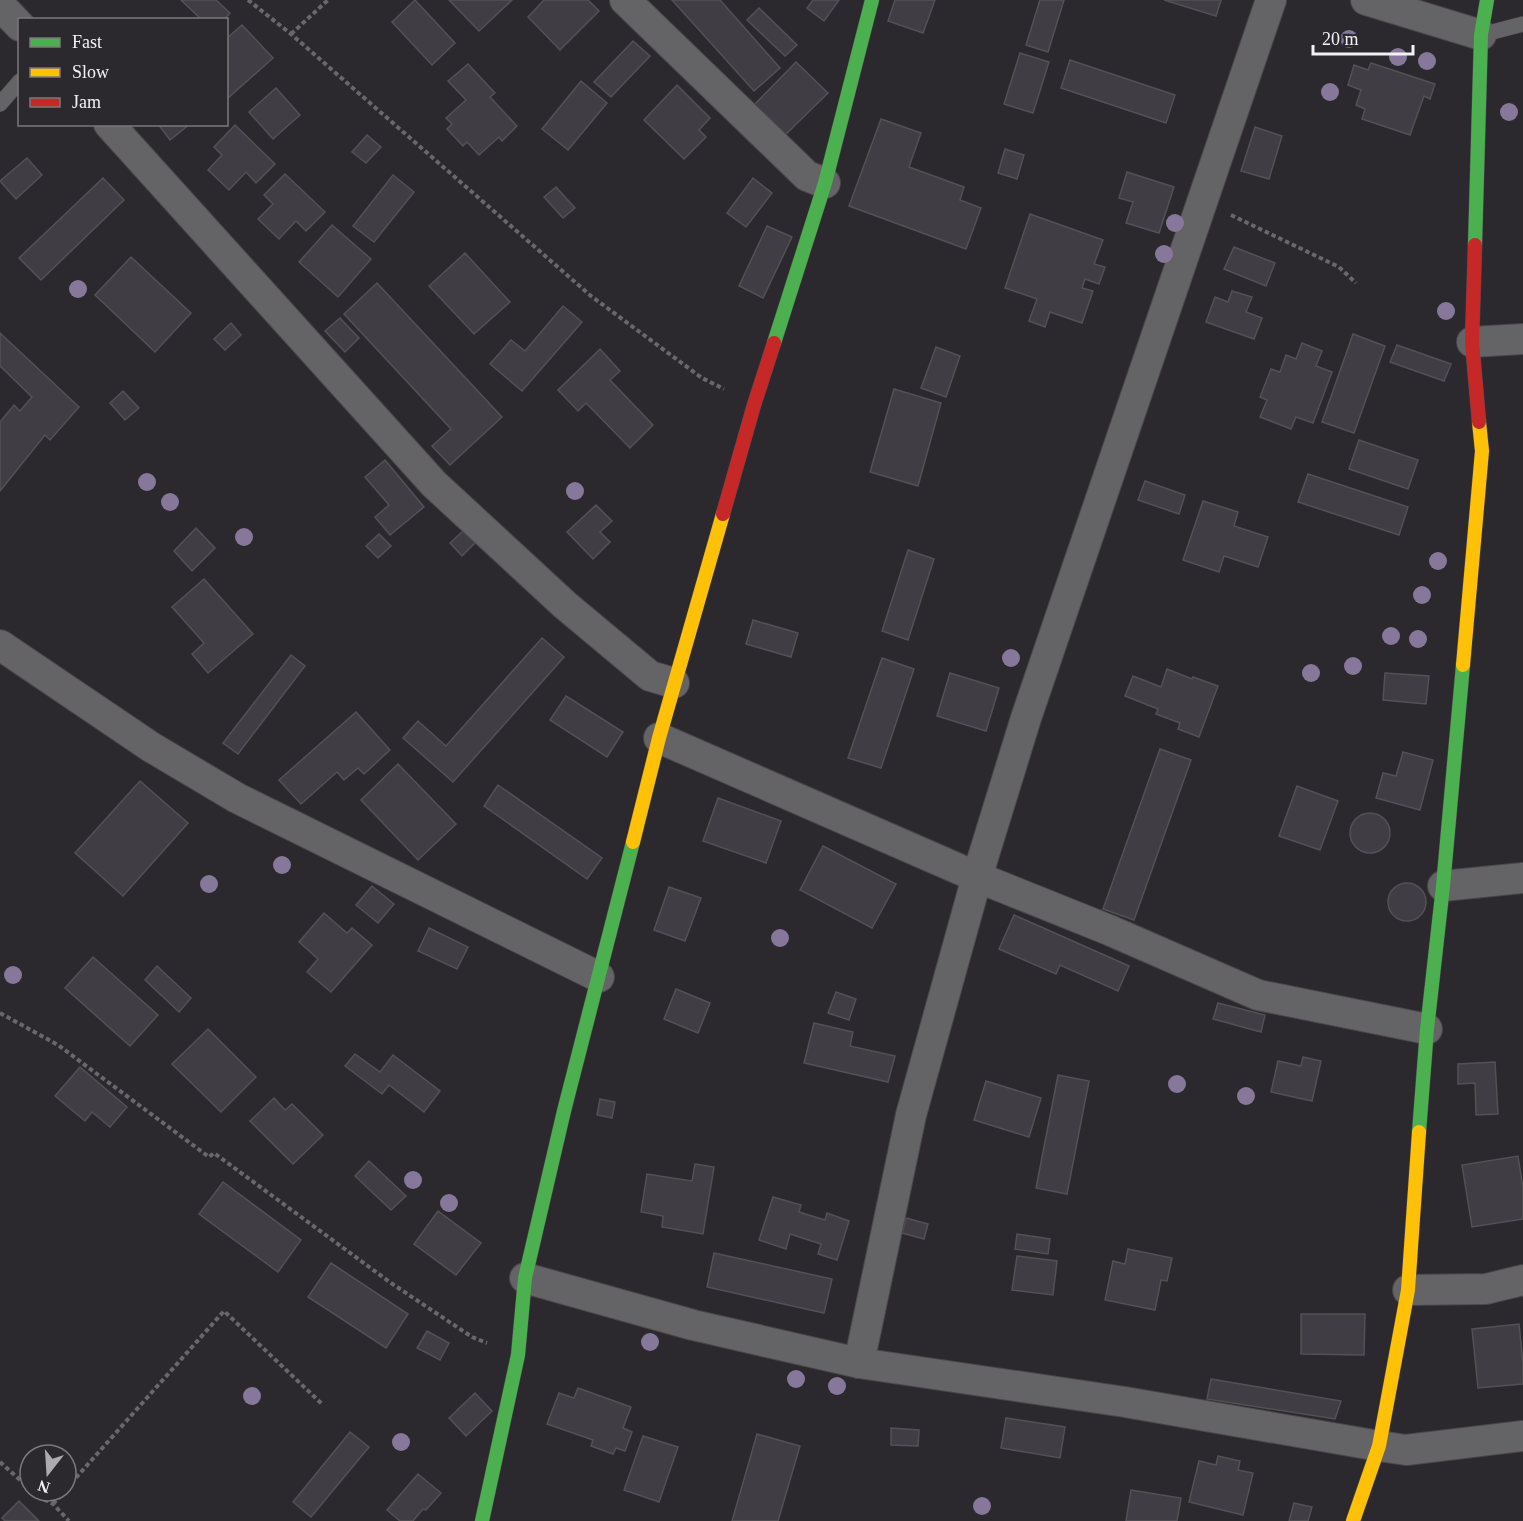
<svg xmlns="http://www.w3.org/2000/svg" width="1523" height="1521" font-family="Georgia,serif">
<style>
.building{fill:#413d45;stroke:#535155;stroke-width:1.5}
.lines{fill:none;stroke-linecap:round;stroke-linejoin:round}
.lane-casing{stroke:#48474b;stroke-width:16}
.street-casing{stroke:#48474b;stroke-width:32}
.fast-casing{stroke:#48474b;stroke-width:15}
.slow-casing{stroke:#48474b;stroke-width:15}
.jam-casing{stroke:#48474b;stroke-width:15}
.path{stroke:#68676a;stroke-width:4;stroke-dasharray:4.5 3;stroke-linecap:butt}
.lane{stroke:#646366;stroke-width:15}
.street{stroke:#646366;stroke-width:30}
.fast{stroke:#4caf50;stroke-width:14}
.slow{stroke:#ffc107;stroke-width:14}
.jam{stroke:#c62828;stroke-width:14}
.tree{fill:#87779a}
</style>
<rect width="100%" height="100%" fill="#2b292d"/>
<g class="building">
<polygon points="181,0 216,0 230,13 224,20 202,20"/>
<polygon points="415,0 455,43 432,65 392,22"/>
<polygon points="449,0 512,0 479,31"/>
<polygon points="544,0 588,0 599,11 560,50 528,17"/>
<polygon points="672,0 720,0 780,68 754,91"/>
<polygon points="813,0 839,0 824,21 807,8"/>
<polygon points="895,0 935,0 923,33 888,21"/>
<polygon points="1040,0 1064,0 1048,52 1026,45"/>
<polygon points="1164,0 1221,0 1216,16"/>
<polygon points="759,8 797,45 785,56 747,20"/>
<polygon points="242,25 273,58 228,98 226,96 226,39"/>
<polygon points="633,41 650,56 611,97 594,82"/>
<polygon points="1020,53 1049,62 1033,113 1004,104"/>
<polygon points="1070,60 1175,95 1166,123 1061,88"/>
<polygon points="796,62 828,93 783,137 753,106"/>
<polygon points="1371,63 1435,84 1430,99 1424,96 1410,135 1362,119 1365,109 1356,105 1361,90 1348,85 1354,65 1368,70"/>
<polygon points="468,64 495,93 490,97 517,126 502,141 499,137 479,155 467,142 463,146 447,129 452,124 446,118 466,100 448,81"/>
<polygon points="581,81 607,103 568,150 542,129"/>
<polygon points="677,85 710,118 699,130 706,137 684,159 644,120"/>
<polygon points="276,88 300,115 273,139 249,112"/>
<polygon points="881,119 921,133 909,167 964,187 960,200 981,208 966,249 849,206"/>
<polygon points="158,124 190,124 170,140"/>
<polygon points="235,125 275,164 256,183 246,172 229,190 208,170 222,155 214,147"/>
<polygon points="1255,127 1282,136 1269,179 1241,171"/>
<polygon points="367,135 381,147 366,163 352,152"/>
<polygon points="1005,149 1024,155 1017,179 998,173"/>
<polygon points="27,158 42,175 16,199 0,181"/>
<polygon points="1127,172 1174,187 1159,233 1126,223 1133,202 1119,198"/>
<polygon points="285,174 325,212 306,231 296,221 279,239 258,219 273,204 264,195"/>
<polygon points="393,175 414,192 374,242 353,226"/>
<polygon points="103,178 124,200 41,280 19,258"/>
<polygon points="753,178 772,193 746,227 727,213"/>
<polygon points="556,187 575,208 563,218 544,197"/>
<polygon points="1030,214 1103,240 1094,264 1105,267 1099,284 1085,279 1082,288 1093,291 1082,323 1050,312 1045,327 1029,321 1037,299 1005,288"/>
<polygon points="332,225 371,259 338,297 299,262"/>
<polygon points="767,226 792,237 763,298 739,286"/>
<polygon points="1234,247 1275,263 1266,286 1224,269"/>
<polygon points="465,253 510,302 474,334 429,286"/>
<polygon points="131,257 191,313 155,352 95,295"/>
<polygon points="377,283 502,417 450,465 432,446 451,429 344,314"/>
<polygon points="1232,291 1252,297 1246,312 1262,318 1254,339 1206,322 1215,297 1228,302"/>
<polygon points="563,306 582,322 522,391 490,364 511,340 525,351"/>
<polygon points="340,318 359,338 345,352 325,331"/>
<polygon points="231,323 241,335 225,350 214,339"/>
<polygon points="0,333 79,407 50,440 45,435 0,491 0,422 14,405 20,411 32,397 0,366"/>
<polygon points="1353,334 1385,346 1354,433 1322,422"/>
<polygon points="1302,343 1322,351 1316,366 1332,372 1313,423 1296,417 1291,429 1260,417 1267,400 1260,397 1271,369 1280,372 1286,355 1296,359"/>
<polygon points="1397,345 1451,364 1444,381 1390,362"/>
<polygon points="936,347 960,356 946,397 921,388"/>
<polygon points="600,349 620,371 610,380 653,425 630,448 586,403 578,411 558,390"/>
<polygon points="894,389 941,403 918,486 870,472"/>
<polygon points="123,391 139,408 125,420 110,403"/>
<polygon points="1359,440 1418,460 1408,489 1349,469"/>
<polygon points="385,460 424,507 390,535 375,517 389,505 365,477"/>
<polygon points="1308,474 1408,507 1399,535 1298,502"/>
<polygon points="1145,481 1185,495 1179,514 1138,500"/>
<polygon points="1203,501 1238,512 1234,526 1268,537 1258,567 1224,556 1219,572 1183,560"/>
<polygon points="596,505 612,521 600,532 610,542 593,559 567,532"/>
<polygon points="196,528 215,548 192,571 174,551"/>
<polygon points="463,531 475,543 462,556 450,543"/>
<polygon points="379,534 391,546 378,558 366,546"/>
<polygon points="908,550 934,559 908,640 882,631"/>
<polygon points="204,579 253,634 208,673 192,654 204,643 172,607"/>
<polygon points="753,620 798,633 791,657 746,644"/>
<polygon points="542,638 564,657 453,782 403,738 418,721 446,746"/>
<polygon points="291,655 305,666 238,754 223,743"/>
<polygon points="882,658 914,669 881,768 848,758"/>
<polygon points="1167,669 1192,679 1193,677 1218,686 1199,737 1178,729 1180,723 1156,714 1158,709 1125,696 1133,676 1161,687"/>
<polygon points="950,673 999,688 986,731 937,716"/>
<polygon points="1385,673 1429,676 1426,704 1383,700"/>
<polygon points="566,696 623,732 607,757 550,720"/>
<polygon points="356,712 390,750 364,774 358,768 344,780 337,772 301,804 279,780"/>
<polygon points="1160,749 1191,760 1134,920 1103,909"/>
<polygon points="1403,752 1433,760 1420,810 1376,798 1383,773 1396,776"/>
<polygon points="398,764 456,824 418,860 361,800"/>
<polygon points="140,781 188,823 123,896 75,853"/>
<polygon points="498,785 602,858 587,879 484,806"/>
<polygon points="1297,786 1338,801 1320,850 1279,836"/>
<polygon points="718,798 781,821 766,863 703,841"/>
<circle cx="1370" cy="833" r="20"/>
<polygon points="823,846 896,884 872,928 800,890"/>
<circle cx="1407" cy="902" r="19"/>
<polygon points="372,886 394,904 378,923 356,905"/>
<polygon points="669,887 701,898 685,941 654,930"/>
<polygon points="324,913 347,933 352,928 372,945 331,992 307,972 318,959 299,942"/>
<polygon points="1014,915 1129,966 1118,991 1060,965 1056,974 999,949"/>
<polygon points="429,928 468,947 457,969 418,951"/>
<polygon points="93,957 158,1015 130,1046 65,988"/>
<polygon points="157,966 191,998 179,1012 145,980"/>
<polygon points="676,989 710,1003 698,1033 664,1019"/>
<polygon points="836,992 856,999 849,1020 828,1013"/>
<polygon points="1218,1003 1265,1015 1261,1032 1213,1019"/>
<polygon points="814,1023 853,1032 850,1046 895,1056 888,1082 804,1063"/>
<polygon points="208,1029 256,1077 221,1112 172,1064"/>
<polygon points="355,1054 380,1072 393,1055 440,1091 424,1112 389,1085 382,1094 345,1066"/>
<polygon points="1303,1057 1321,1061 1312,1101 1271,1092 1278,1061 1301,1066"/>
<polygon points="1495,1062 1498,1114 1476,1115 1475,1083 1458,1084 1458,1064"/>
<polygon points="80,1067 127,1107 110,1127 92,1112 85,1121 55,1096"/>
<polygon points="1058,1075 1089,1081 1067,1194 1036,1188"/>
<polygon points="986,1081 1041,1098 1029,1137 974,1120"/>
<polygon points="274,1098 285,1110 292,1104 323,1135 293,1164 250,1121"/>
<polygon points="600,1099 615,1102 612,1118 597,1115"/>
<polygon points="1518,1156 1523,1188 1523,1219 1472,1227 1462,1165"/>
<polygon points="369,1161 406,1196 391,1210 355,1176"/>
<polygon points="695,1164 714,1167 703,1234 662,1227 663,1216 641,1212 647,1174 692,1181"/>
<polygon points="223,1182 301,1240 278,1272 199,1214"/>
<polygon points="773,1197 801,1205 799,1212 825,1220 827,1213 849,1221 837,1260 818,1254 821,1244 790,1234 786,1249 759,1240"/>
<polygon points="438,1211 481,1243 456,1275 414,1244"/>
<polygon points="906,1218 928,1224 924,1239 902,1233"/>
<polygon points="1017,1234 1050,1239 1048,1254 1015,1249"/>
<polygon points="1128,1249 1172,1258 1167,1281 1161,1280 1155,1310 1105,1300 1113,1261 1125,1264"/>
<polygon points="714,1253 832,1279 824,1313 707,1287"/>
<polygon points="1017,1256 1057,1261 1053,1295 1012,1290"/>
<polygon points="331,1263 408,1314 386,1348 308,1297"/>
<polygon points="1301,1314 1365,1314 1364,1355 1301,1354"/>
<polygon points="1519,1324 1523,1364 1523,1384 1478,1388 1472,1329"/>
<polygon points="427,1331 449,1343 440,1360 417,1348"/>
<polygon points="1211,1379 1341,1401 1335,1419 1207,1399"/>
<polygon points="578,1388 631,1407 623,1428 632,1432 625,1451 616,1448 613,1454 591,1446 593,1440 547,1424 559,1393 574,1398"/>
<polygon points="475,1393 492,1411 466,1436 449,1418"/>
<polygon points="1006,1418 1065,1427 1060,1458 1001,1448"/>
<polygon points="891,1428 919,1430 918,1446 891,1445"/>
<polygon points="350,1432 369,1447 311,1517 293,1502"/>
<polygon points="757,1434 800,1446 778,1521 732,1521"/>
<polygon points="643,1436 678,1447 659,1502 624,1490"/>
<polygon points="1218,1456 1240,1461 1238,1470 1253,1473 1243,1515 1189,1502 1199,1461 1216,1465"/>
<polygon points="418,1474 441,1493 426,1510 423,1509 413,1521 400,1521 387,1510"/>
<polygon points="1131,1490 1181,1498 1177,1521 1126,1521"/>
<polygon points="19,1501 39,1521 5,1521 2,1518"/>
<polygon points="1294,1503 1312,1507 1308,1521 1289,1521"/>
</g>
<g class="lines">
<g class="lane-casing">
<g id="lane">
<polyline points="1481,35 1523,24"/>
<polyline points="0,104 20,81"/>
</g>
</g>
<g class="street-casing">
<g id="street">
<polyline points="625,0 807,176 825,183"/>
<polyline points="1366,0 1481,35"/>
<polyline points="0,5 20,26"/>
<polyline points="109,124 434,484 565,605 650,676 674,683"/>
<polyline points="1472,342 1523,339"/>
<polyline points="0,645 151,747 237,798 599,977"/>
<polyline points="659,738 977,877 1109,930 1258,995 1427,1029"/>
<polyline points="1443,886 1523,878"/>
<polyline points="525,1278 693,1325 859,1363 1125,1402 1379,1446 1406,1450 1523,1436"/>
<polyline points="1408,1290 1486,1289 1523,1280"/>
<polyline points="859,1363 911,1115 977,877 1026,718 1271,0"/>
</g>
</g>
<g class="fast-casing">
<g id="fast">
<polyline points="1475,245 1481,35 1487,0"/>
<polyline points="774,343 825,183 872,0"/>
<polyline points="1419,1132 1427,1029 1443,886 1463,665"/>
<polyline points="482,1521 518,1355 525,1278 564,1111 633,842"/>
</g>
</g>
<g class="slow-casing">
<g id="slow">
<polyline points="1463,665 1482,451 1479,422"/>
<polyline points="633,842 659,738 723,514"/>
<polyline points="1353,1521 1379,1446 1408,1290 1419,1132"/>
</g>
</g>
<g class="jam-casing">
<g id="jam">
<polyline points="1475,245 1472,342 1479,422"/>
<polyline points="723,514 754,405 774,343"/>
</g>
</g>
<g class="path">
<polyline points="248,0 291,34 591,296 702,378 724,389"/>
<polyline points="291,34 328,0"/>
<polyline points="1231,215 1339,267 1356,283"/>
<polyline points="0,1013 58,1045 209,1157 214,1153 391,1283 472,1337 487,1343"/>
<polyline points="0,1462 30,1489"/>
<polyline points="66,1489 224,1311 322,1404"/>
<polyline points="32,1491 37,1496 53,1504 69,1521"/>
<polyline points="53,1504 65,1491"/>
</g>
<use href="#lane" class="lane"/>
<use href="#street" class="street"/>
<use href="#fast" class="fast"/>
<use href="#slow" class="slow"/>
<use href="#jam" class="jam"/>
</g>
<g class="tree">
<circle cx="1349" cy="39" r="9"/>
<circle cx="1398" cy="57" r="9"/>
<circle cx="1427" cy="61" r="9"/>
<circle cx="1330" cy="92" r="9"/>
<circle cx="1509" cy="112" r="9"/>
<circle cx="1175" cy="223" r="9"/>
<circle cx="1164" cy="254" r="9"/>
<circle cx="78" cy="289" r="9"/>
<circle cx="1446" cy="311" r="9"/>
<circle cx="147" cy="482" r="9"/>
<circle cx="575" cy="491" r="9"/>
<circle cx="170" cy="502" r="9"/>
<circle cx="244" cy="537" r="9"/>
<circle cx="1438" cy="561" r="9"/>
<circle cx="1422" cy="595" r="9"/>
<circle cx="1391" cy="636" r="9"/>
<circle cx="1418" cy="639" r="9"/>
<circle cx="1011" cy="658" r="9"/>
<circle cx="1353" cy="666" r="9"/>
<circle cx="1311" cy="673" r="9"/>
<circle cx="282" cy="865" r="9"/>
<circle cx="209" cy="884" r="9"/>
<circle cx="780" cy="938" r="9"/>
<circle cx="13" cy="975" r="9"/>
<circle cx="1177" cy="1084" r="9"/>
<circle cx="1246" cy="1096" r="9"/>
<circle cx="413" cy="1180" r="9"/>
<circle cx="449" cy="1203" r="9"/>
<circle cx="650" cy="1342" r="9"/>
<circle cx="796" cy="1379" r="9"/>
<circle cx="837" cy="1386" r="9"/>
<circle cx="252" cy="1396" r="9"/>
<circle cx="401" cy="1442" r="9"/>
<circle cx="982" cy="1506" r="9"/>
</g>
<rect x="18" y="18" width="210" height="108" fill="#2b282e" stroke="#7b787e" stroke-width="1.5"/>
<rect x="30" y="38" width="30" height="9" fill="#4caf50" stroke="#7b787e" stroke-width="1.5"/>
<text x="72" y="48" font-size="18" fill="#f2f1f5">Fast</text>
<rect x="30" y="68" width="30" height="9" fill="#ffc107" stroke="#7b787e" stroke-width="1.5"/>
<text x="72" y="78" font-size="18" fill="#f2f1f5">Slow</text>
<rect x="30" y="98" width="30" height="9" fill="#c62828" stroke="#7b787e" stroke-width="1.5"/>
<text x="72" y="108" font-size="18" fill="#f2f1f5">Jam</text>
<g transform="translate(48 1473) rotate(197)"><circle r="28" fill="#2b282e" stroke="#7b787e" stroke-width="1.5"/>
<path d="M0-4.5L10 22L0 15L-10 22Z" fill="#acabaf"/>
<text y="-9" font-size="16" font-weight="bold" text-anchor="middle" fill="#f2f1f5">N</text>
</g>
<path d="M1313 45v9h100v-9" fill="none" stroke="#f2f1f5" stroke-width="3"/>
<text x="1322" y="45" font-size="18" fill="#f2f1f5" stroke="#2b282e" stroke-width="4.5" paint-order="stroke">20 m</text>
</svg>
